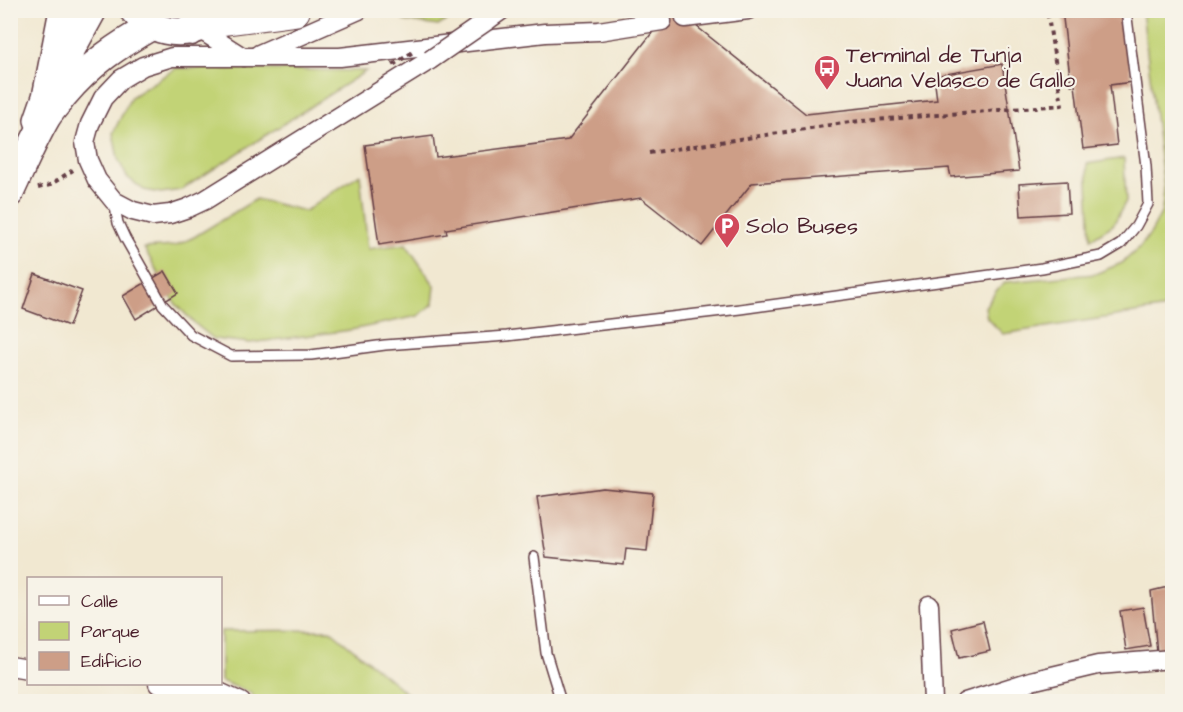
<svg xmlns="http://www.w3.org/2000/svg" width="1183" height="712" font-family="'Architects Daughter',sans-serif">
<style>
.green{fill:#c2d376;stroke:#867950;stroke-width:1.5}
.building{fill:#cd9e87}
.lines{fill:none;stroke-linecap:round;stroke-linejoin:round}
.lane-casing{stroke:#633d44;stroke-width:12}
.street-casing{stroke:#633d44;stroke-width:21}
.primary-casing{stroke:#633d44;stroke-width:30}
.highway-casing{stroke:#633d44;stroke-width:34}
.path{stroke:#633d44;stroke-width:4;stroke-dasharray:4.5 4.5;stroke-linecap:butt}
.lane{stroke:#fff;stroke-width:9}
.street{stroke:#fff;stroke-width:18}
.primary{stroke:#fff;stroke-width:27}
.highway{stroke:#fff;stroke-width:32}
.street-bridge-casing{stroke:#633d44;stroke-width:21;stroke-linecap:butt}
.path-bridge{stroke:#633d44;stroke-width:4;stroke-dasharray:4.5 4.5;stroke-linecap:butt}
.street-bridge{stroke:#fff;stroke-width:18}
.labels{text-anchor:middle;dominant-baseline:central;stroke-width:4.5;stroke-linejoin:round;paint-order:stroke}
.poi-label{font-size:22px;fill:#4a1f2b;stroke:#f7f3e8;text-anchor:start}
</style>
<rect width="100%" height="100%" fill="#f7f3e8"/>
<filter id="ink" filterUnits="userSpaceOnUse"><feTurbulence type="fractalNoise" baseFrequency=".0167" numOctaves="2"/><feDisplacementMap in="SourceGraphic" scale="12" xChannelSelector="R" yChannelSelector="G"/><feConvolveMatrix kernelMatrix="1 2 1 2 8 2 1 2 1" color-interpolation-filters="sRGB"/></filter>
<filter id="wash" filterUnits="userSpaceOnUse"><feTurbulence type="fractalNoise" baseFrequency=".008" numOctaves="4" result="noise"/><feDisplacementMap in="SourceGraphic" scale="24" xChannelSelector="R" yChannelSelector="G"/><feGaussianBlur stdDeviation="1.35" result="paint"/><feColorMatrix in="noise" values="0 0 0 0 0 0 0 0 0 0 0 0 0 0 0 0 0 1.4 0 .05"/><feComposite in="paint" operator="in"/></filter>
<g filter="url(#wash)">
<rect width="100%" height="100%" fill="#f1e8d1"/>
<g class="green">
<polygon points="420,10 462,10 462,11 438,26 404,21"/>
<polygon points="147,11 209,11 199,17 171,21"/>
<polygon points="1142,11 1172,11 1172,307 1003,334 987,318 985,307 996,291 1006,282 1095,274 1122,263 1140,247 1152,231 1162,211 1164,189"/>
<polygon points="176,68 366,71 181,190 161,193 144,190 127,177 118,159 113,133 131,97"/>
<polygon points="1124,158 1126,201 1113,225 1091,239 1087,164"/>
<polygon points="360,174 368,249 406,244 435,286 433,304 418,316 351,330 250,343 214,339 194,323 175,303 144,248 175,246 194,237 256,199 305,211"/>
<polygon points="330,630 416,701 256,701 251,693 221,681 221,631"/>
</g>
<g id="blocks">
<g class="building">
<polygon points="670,10 676,10 806,114 937,100 934,76 1002,64 1019,171 951,177 949,168 752,183 702,246 641,198 446,229 447,234 379,245 365,145 433,136 436,157 568,140"/>
<polygon points="1062,10 1123,10 1132,82 1110,85 1117,145 1083,149 1075,85 1071,85"/>
<polygon points="1067,181 1069,213 1021,216 1019,184"/>
<polygon points="165,271 178,293 136,319 123,296"/>
<polygon points="35,274 82,291 69,326 23,309"/>
<polygon points="603,488 653,493 647,551 626,549 624,565 546,557 537,497"/>
<polygon points="1172,586 1172,651 1157,653 1151,591"/>
<polygon points="1143,607 1150,646 1126,650 1120,611"/>
<polygon points="983,621 990,651 959,658 952,629"/>
</g>
</g>
</g>
<g filter="url(#ink)">
<use href="#blocks" fill-opacity="0" stroke="#633d44" stroke-width="1.5"/>
<g class="lines">
<g class="lane-casing">
<g id="lane">
<polyline points="114,202 118,223 125,238 163,305 191,335 231,356 311,355 385,345 507,336 740,309 1042,268 1101,256 1121,244 1136,226 1148,204 1146,166 1126,10"/>
<polyline points="534,557 546,653 561,702"/>
</g>
</g>
<g class="street-casing">
<g id="street">
<polyline points="685,18 748,10"/>
<polyline points="488,20 502,10"/>
<polyline points="192,36 199,29 243,57"/>
<polyline points="259,54 359,10"/>
<polyline points="430,60 205,200 188,208 170,214 153,216 133,211 114,201 97,180 88,160 85,142 90,124 103,98 121,79 143,66 172,57 340,57 545,33 599,31 662,21"/>
<polyline points="929,605 933,702"/>
<polyline points="10,666 28,669"/>
<polyline points="158,684 208,687 241,702"/>
<polyline points="965,702 1031,681 1098,665 1172,659"/>
</g>
</g>
<g class="primary-casing">
<g id="primary">
<path d="M 133,10 C 158,40 200,38 225,10"/>
<polyline points="60,70 93,10"/>
<polyline points="38,120 46,97 63,10"/>
<path d="M 10,193 C 22,167 33,141 47,117 C 52,109 59,102 64,95 C 91,63 117,46 152,26"/>
</g>
</g>
<g class="highway-casing">
<polyline id="highway" points="216,20 294,10"/>
</g>
<g class="path">
<polyline points="649,153 850,122 1062,105 1047,10"/>
<polyline points="38,188 50,185 73,170"/>
</g>
<use href="#lane" class="lane"/>
<use href="#street" class="street"/>
<use href="#primary" class="primary"/>
<use href="#highway" class="highway"/>
<g class="street-bridge-casing">
<polyline id="street-bridge" points="430,60 488,20"/>
</g>
<polyline class="path-bridge" points="393,65 413,52"/>
<use href="#street-bridge" class="street-bridge"/>
</g>
</g>
<defs>
<g id="bus-pin" transform="scale(1.35)"><path d="M0 17L-7.5 6A9.5 9.5 0 1 1 7.5 6Z" fill="#d1495b" stroke="#f7f3e8"/><path d="M-5-6H5V4H4V6H2V4H-2V6H-4V4H-5ZM-3.5-4V0h7V-4ZM-3.5 1.2v1.5H-2V1.2ZM2 1.2v1.5H3.5V1.2Z" fill="#fff"/></g>
<g id="parking-pin" transform="scale(1.35)"><path d="M0 17L-7.5 6A9.5 9.5 0 1 1 7.5 6Z" fill="#d1495b" stroke="#f7f3e8"/><path d="M-3.5-5.5H1a3.5 3.5 0 0 1 0 7H-1V5.5H-3.5ZM-1-3.4V-.6H.8a1.4 1.4 0 0 0 0-2.8Z" fill="#fff"/></g>
</defs>
<g fill-rule="evenodd">
<use href="#bus-pin" x="827" y="68"/>
<use href="#parking-pin" x="727" y="226"/>
</g>
<g class="labels">
<g class="poi-label">
<text x="846" y="55">Terminal de Tunja<tspan x="846" dy="25">Juana Velasco de Gallo</tspan></text>
<text x="746" y="226">Solo Buses</text>
</g>
</g>
<rect width="1183" height="712" fill="none" stroke="#f7f3e8" stroke-width="36"/>
<rect x="27" y="577" width="195" height="108" fill="#f7f3e8" stroke="#b29e9c" stroke-width="1.5"/>
<rect x="39" y="596" width="30" height="9" fill="#ffffff" stroke="#b29e9c" stroke-width="1.5"/>
<text x="81" y="607" font-size="18" fill="#4a1f2b">Calle</text>
<rect x="39" y="622" width="30" height="18" fill="#c2d376" stroke="#b29e9c" stroke-width="1.5"/>
<text x="81" y="637" font-size="18" fill="#4a1f2b">Parque</text>
<rect x="39" y="652" width="30" height="18" fill="#cd9e87" stroke="#b29e9c" stroke-width="1.5"/>
<text x="81" y="667" font-size="18" fill="#4a1f2b">Edificio</text>
</svg>
